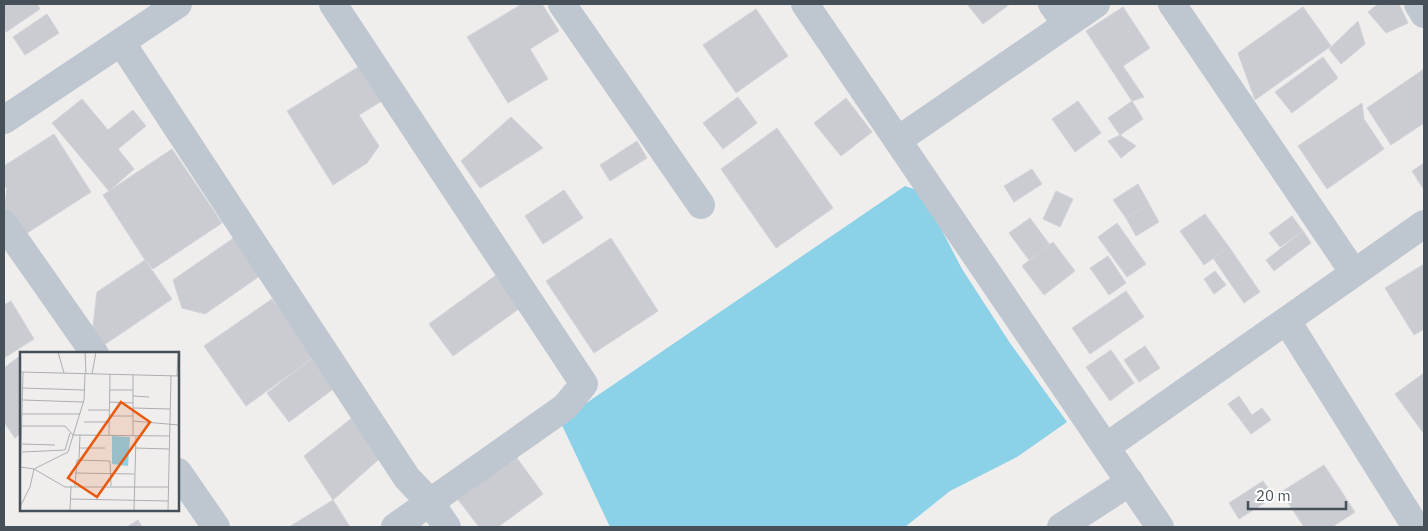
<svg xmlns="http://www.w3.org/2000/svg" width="1428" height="531" font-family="'IBM Plex Sans',sans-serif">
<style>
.water{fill:#8bd1e8}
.building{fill:#caccd2;stroke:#d1d3d8}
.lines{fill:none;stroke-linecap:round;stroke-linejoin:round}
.minor{stroke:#bec7cf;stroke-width:28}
.inset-road{fill:none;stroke:#acaeb2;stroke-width:1}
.view{fill:#e8590c;fill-opacity:0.15;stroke:#e8590c;stroke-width:2.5}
.inset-edge{fill:none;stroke:#465059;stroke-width:2.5}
</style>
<rect width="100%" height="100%" fill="#f0eded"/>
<polygon class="water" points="905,186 922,192 962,269 1010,343 1067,422 1017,457 950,491 905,527 610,527 560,421"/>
<g class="building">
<polygon points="4,4 37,4 40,9 6,32"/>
<polygon points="522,4 542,4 559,31 530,49 548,79 508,103 467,37"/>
<polygon points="967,4 1010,4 983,24"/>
<polygon points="1378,4 1399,4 1408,23 1386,33 1368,12"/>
<polygon points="1123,7 1150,48 1123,66 1144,97 1132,101 1086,31"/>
<polygon points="1303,7 1331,46 1255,100 1238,53"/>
<polygon points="756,9 788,56 736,93 703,45"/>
<polygon points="47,14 59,33 25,55 13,37"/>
<polygon points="1358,21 1365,44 1341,64 1329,49"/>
<polygon points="1323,57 1338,78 1292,113 1275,92"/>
<polygon points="363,64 385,99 359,115 379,146 367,163 333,185 287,111"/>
<polygon points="1424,69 1424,123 1391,145 1367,108"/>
<polygon points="738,97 757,123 723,149 703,123"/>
<polygon points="846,98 872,132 841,156 814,123"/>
<polygon points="82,99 108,130 133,110 146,126 118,149 134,169 109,191 52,123"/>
<polygon points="1078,101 1101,133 1075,152 1052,119"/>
<polygon points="1132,101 1143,119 1120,135 1108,118"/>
<polygon points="1362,103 1364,119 1384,149 1327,189 1298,146"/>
<polygon points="511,117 543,148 480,188 461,161"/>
<polygon points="777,128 833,208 776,248 721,169"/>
<polygon points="54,134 91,192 21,237 4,210 7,188 4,186 4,166"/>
<polygon points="1120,135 1136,146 1121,158 1108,141"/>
<polygon points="637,141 647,158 610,181 600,165"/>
<polygon points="172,149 222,223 153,269 145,260 103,195"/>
<polygon points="1424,163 1424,190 1412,171"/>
<polygon points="1032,169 1042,184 1014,202 1004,186"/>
<polygon points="1138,184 1149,204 1126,218 1113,200"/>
<polygon points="564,190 583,218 543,244 525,216"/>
<polygon points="1056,191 1073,199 1060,227 1043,219"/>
<polygon points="1149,204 1159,222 1136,236 1126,218"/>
<polygon points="1205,214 1229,247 1204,265 1180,231"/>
<polygon points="1292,216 1303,231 1280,247 1269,233"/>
<polygon points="1030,218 1050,245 1029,260 1009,233"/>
<polygon points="1117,223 1146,264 1127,277 1098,237"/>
<polygon points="1303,231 1311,243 1274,271 1266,260"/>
<polygon points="241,233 267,271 205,314 182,308 173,280"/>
<polygon points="611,238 658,311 594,353 546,281"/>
<polygon points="1053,242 1075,271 1044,295 1022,266"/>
<polygon points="1229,247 1260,292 1244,303 1213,258"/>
<polygon points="1108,256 1126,283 1109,295 1090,268"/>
<polygon points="145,260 172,299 101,347 92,334 97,292"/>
<polygon points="1424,264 1424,329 1414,335 1385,288"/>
<polygon points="1215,271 1226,285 1214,294 1204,279"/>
<polygon points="499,273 523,306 453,356 429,324"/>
<polygon points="1126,291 1144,317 1090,354 1072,328"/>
<polygon points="272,299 314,357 246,406 204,346"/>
<polygon points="11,301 34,339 4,358 4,305"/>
<polygon points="1145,346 1160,368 1139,382 1124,360"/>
<polygon points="1111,350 1134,383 1110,401 1086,367"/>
<polygon points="21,355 21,433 15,438 4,422 4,368"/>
<polygon points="314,357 336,387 289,422 267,393"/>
<polygon points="1424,373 1424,434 1395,394"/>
<polygon points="1239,396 1252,415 1242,422 1228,404"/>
<polygon points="1262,408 1271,420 1251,434 1242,422"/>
<polygon points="357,414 387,452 333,500 304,456"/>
<polygon points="514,454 543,494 498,527 479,527 456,497"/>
<polygon points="1324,465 1355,512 1332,527 1304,527 1281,492"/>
<polygon points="1263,481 1274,497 1239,519 1229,503"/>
<polygon points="333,500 350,527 289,527"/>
<polygon points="138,520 142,527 127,527"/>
</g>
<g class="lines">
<g class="minor">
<polyline points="333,4 584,384 565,407 395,527"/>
<polyline points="562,4 701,205"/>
<polyline points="805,4 1160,527"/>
<polyline points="1052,4 1066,24"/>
<polyline points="1172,4 1354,273"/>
<polyline points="1418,4 1424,14"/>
<polyline points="121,42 407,478 430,502 447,527"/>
<polyline points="4,120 178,4"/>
<polyline points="898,140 1096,4"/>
<polyline points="4,224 95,354"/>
<polyline points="1287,321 1416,527"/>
<polyline points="1106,447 1424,224"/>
<polyline points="178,472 216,527"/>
<polyline points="1061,527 1130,482"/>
</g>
</g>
<g transform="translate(20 352)">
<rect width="159" height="159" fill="#f0eded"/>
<path d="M 92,84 L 110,85 L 108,114 L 92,112 Z" fill="#8bd1e8"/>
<path class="inset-road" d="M 38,0 L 44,21M 65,0 L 66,22M 0,20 L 159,24M 72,22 L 76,0M 113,23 L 113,84M 157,24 L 158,0M 3,36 L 64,38M 90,38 L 113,38M 113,44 L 129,45M 3,48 L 63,50M 89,50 L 113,51M 113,56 L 150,57M 68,58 L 89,58M 2,62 L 60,62M 89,64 L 113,64M 113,69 L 159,73M 64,70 L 89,70M 2,74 L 45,74 L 53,83 L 150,84M 89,83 L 90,22M 2,92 L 35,93M 59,96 L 85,96M 115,96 L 149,97M 2,100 L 45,98 L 50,81M 59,108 L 60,83M 0,115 L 14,117 L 45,135 L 148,135M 55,121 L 114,122M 0,130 L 3,20M 55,134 L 57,108 L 90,109 L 91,134M 51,147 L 148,149M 0,155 L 10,135 L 14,117 L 48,100 L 64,48 L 65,22M 50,158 L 51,134M 114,158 L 116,84M 148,158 L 151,24"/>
<path class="view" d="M 101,50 L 130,70 L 77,145 L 48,126 Z"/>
<rect width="159" height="159" class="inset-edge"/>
</g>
<rect width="1428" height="531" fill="none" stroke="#465059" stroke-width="10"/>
<path d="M1248 501v8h98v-8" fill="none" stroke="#465059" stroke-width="2.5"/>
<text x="1256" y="501" font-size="15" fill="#465059" stroke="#ffffff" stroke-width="4" paint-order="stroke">20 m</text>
</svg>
